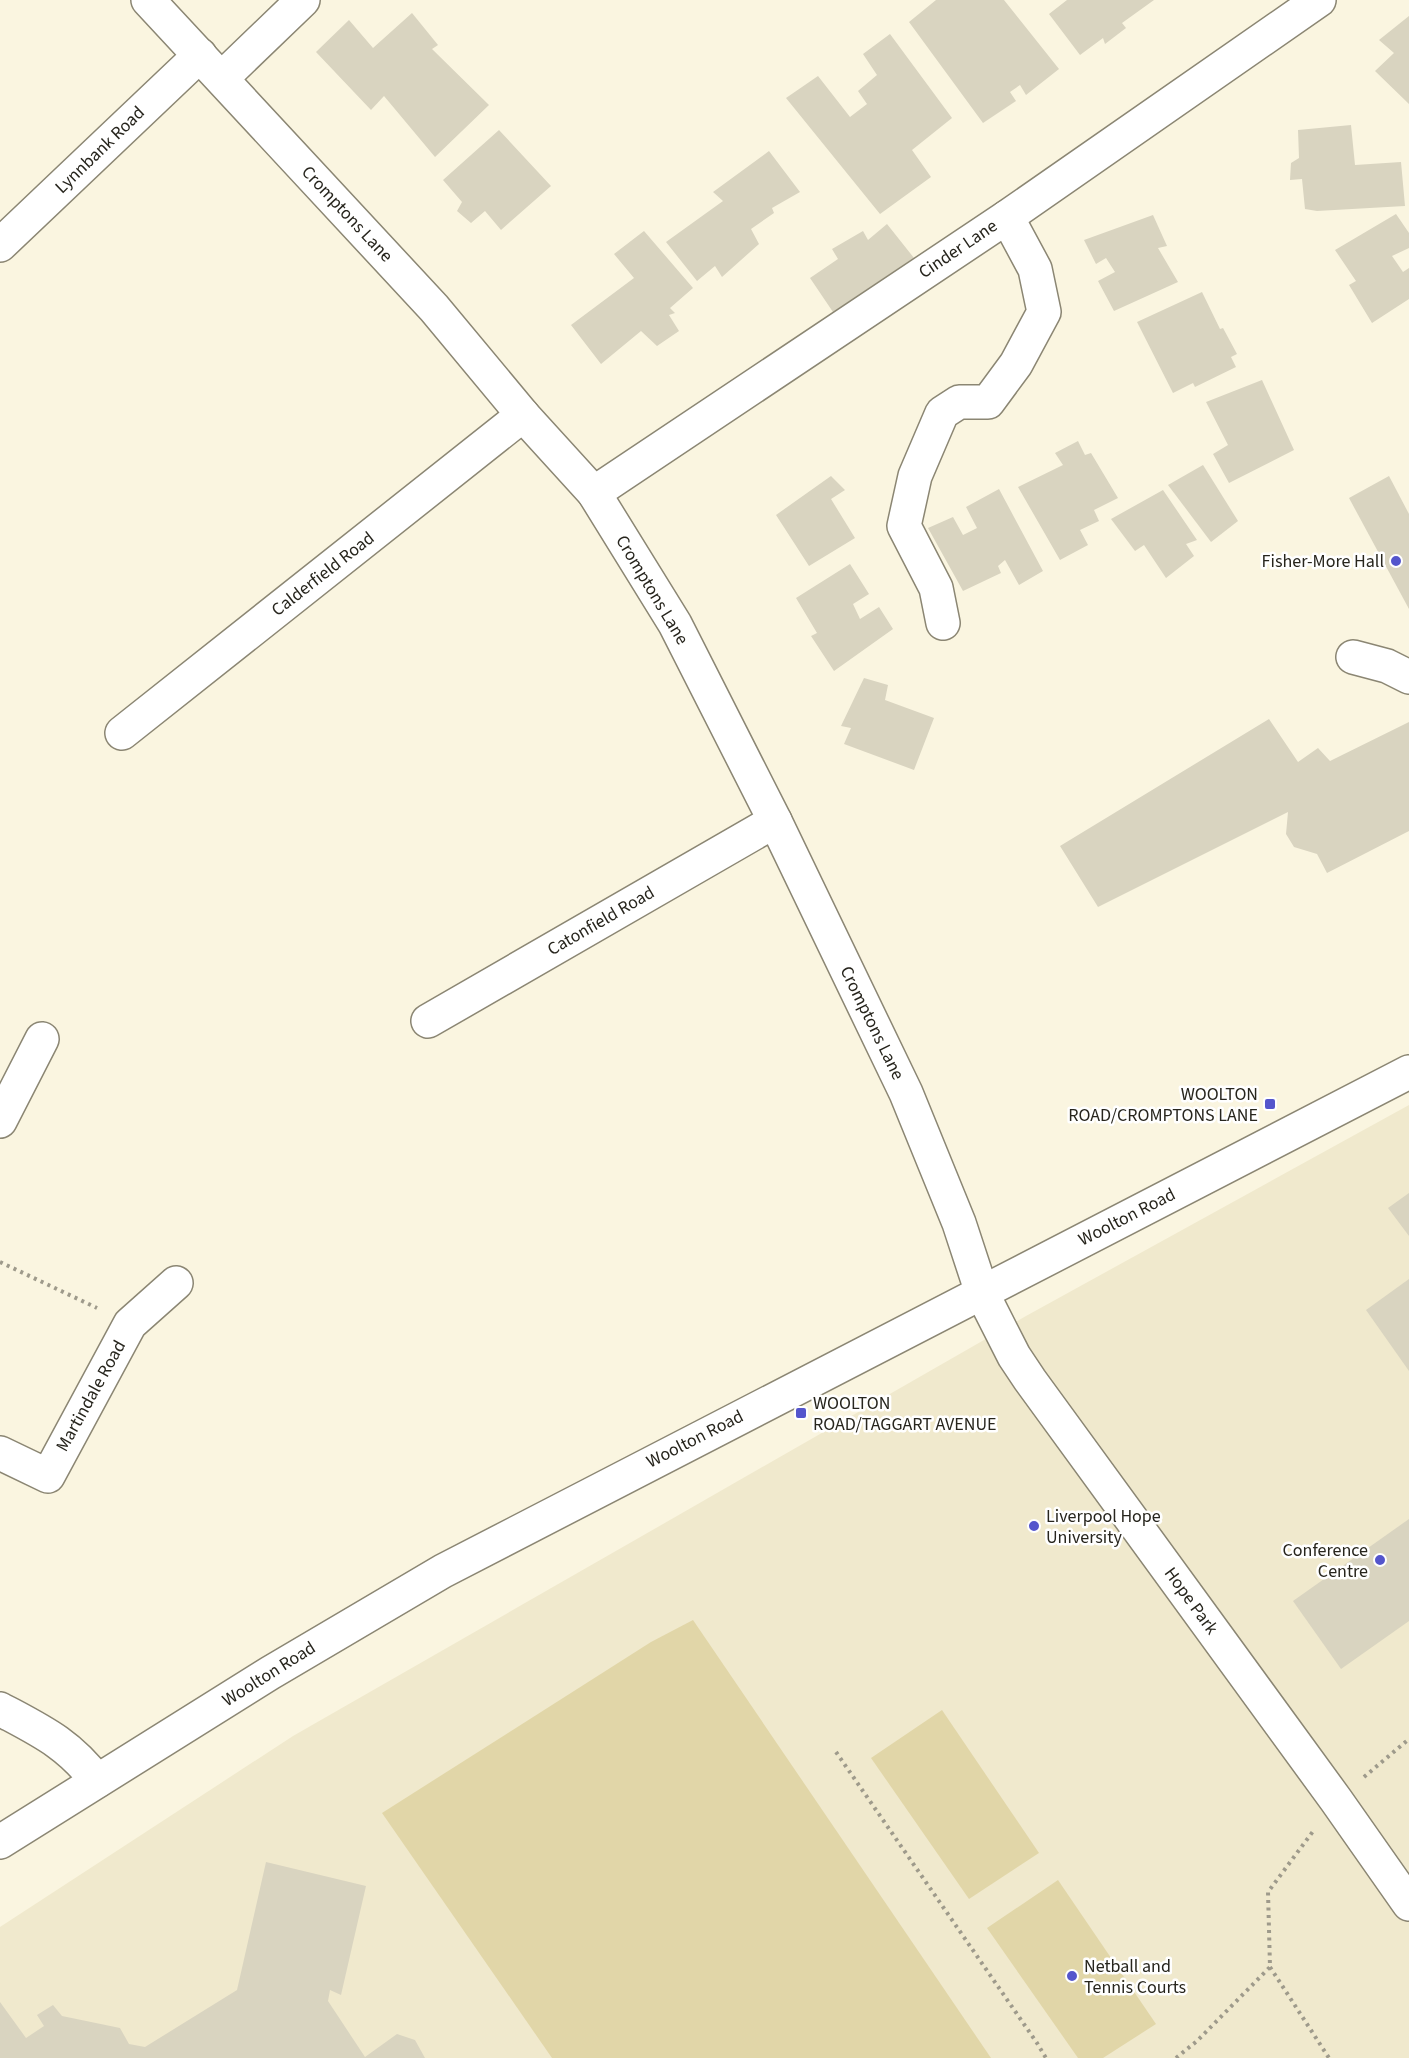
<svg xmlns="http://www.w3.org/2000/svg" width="1409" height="2058" font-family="'Source Sans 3',sans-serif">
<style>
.built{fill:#f0e9cd}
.green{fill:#e1d6a8}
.building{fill:#d9d4c0}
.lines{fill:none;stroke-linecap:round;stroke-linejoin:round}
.minor-casing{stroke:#8b8673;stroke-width:36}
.path{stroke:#9e9a8b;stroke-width:4;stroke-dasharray:3 4.5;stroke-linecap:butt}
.minor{stroke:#fff;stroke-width:33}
.poi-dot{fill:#5455cc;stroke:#fff;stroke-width:2}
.labels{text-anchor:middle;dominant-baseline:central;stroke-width:5;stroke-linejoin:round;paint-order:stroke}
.street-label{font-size:18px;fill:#27251d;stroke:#fff}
.poi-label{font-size:18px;fill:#27251d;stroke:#fff;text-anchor:end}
</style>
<rect width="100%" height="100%" fill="#faf5e0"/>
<polygon class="built" points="1409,1105 1409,2058 0,2058 0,1927 293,1736 1026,1316"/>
<g class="green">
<polygon points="693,1620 991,2058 552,2058 382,1813 651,1642"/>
<polygon points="942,1710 1039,1853 969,1899 871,1758"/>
<polygon points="1058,1880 1156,2024 1103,2058 1078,2058 987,1928"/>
</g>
<g class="building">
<polygon points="936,0 1004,0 1059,69 1026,95 1020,85 1010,92 1016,101 983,123 909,22"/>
<polygon points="1067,0 1154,0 1122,23 1126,28 1105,44 1103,38 1080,55 1049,14"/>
<polygon points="412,13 438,45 432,49 489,105 435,157 384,96 371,110 316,52 349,20 373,48"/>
<polygon points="1409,16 1409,104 1375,71 1394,53 1379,40"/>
<polygon points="890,34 952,118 912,150 931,177 880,214 786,98 818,76 850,117 867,104 858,91 877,75 863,54"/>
<polygon points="1351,125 1355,165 1401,162 1405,206 1317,211 1305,209 1302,179 1290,180 1291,163 1299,158 1298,130"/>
<polygon points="499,130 551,186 501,230 485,211 471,223 457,211 462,202 443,180"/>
<polygon points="769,151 800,192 772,208 774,213 751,229 759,244 722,277 715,266 697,281 666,242 723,201 713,192"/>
<polygon points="1396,214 1409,233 1409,248 1392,256 1403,272 1409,268 1409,299 1372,323 1349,285 1356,281 1335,250"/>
<polygon points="1153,215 1167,246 1158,248 1178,282 1114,311 1098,281 1115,272 1106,258 1096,264 1084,240"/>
<polygon points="887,224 914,258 833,312 810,278 838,259 832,249 863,231 868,240"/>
<polygon points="644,231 693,288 670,308 675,313 669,315 679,331 657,346 641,331 601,364 571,325 634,278 614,254"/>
<polygon points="1202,292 1220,329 1223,328 1237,354 1231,357 1236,367 1195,387 1193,383 1173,393 1137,322"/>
<polygon points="1262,380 1294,450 1229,483 1213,454 1228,445 1206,402"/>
<polygon points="1078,441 1085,455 1091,453 1118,498 1094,510 1099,521 1080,530 1088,545 1060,560 1018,487 1063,465 1055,453"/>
<polygon points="1203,465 1238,521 1211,542 1168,485"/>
<polygon points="831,476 845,490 831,499 855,538 809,566 776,515"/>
<polygon points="1389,476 1409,514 1409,609 1349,498"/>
<polygon points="999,489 1043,571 1019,585 1005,560 998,566 1001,573 963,591 928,528 953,517 963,535 977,528 966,507"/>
<polygon points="1163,490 1197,540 1186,544 1194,556 1166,578 1144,545 1135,551 1111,519"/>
<polygon points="850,564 869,594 853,604 860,619 879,607 893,629 834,671 811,636 817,633 796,598"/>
<polygon points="864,678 888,685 885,700 934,718 914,770 844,744 851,728 841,726"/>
<polygon points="1269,719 1298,762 1318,748 1330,761 1409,722 1409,831 1327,873 1317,854 1294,847 1286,834 1288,812 1098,907 1060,846"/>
<polygon points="1409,1193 1409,1236 1388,1208"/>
<polygon points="1409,1279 1409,1371 1366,1310"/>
<polygon points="1409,1519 1409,1621 1341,1669 1293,1601"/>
<polygon points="266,1862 366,1886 341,1995 330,1990 328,2001 365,2057 397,2034 415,2040 425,2058 0,2058 0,2002 26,2038 44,2026 37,2015 53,2005 62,2016 120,2028 129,2044 145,2047 237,1990"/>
</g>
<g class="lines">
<g class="minor-casing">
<g id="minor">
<polyline points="148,0 434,308 523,415 594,493 675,624 775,821 906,1093 959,1223 982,1293 1014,1356 1030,1380 1336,1800 1409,1904"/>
<polyline points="222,78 303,0"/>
<polyline points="0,245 200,55"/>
<polyline points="594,493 1007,217 1319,0"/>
<polyline points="943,623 936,588 904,526 915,476 942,413 959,402 988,402 1016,364 1044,312 1035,269 1007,217"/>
<polyline points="1353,657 1387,666 1409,677"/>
<polyline points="122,733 523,415"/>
<polyline points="428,1021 775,821"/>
<polyline points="0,1121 42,1039"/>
<polyline points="0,1453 48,1476 130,1324 176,1283"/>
<path d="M 0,1709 C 41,1731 68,1743 97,1781"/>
<polyline points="0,1842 270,1673 443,1571 1409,1072"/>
</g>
</g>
<g class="path">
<polyline points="0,1262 97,1308"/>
<polyline points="836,1752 1037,2043 1046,2058"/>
<polyline points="1364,1777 1409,1739"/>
<polyline points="1270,1967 1329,2058"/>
<polyline points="1176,2058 1197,2041 1270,1967 1268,1892 1314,1830"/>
</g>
<use href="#minor" class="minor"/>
</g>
<g class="poi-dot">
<circle cx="1396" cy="561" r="6"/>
<rect x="1264" y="1098" width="12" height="12" rx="3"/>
<rect x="795" y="1407" width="12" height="12" rx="3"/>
<circle cx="1034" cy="1526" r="6"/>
<circle cx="1380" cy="1560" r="6"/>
<circle cx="1072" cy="1976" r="6"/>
</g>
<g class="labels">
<g class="street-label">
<text transform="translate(100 150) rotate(-44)">Lynnbank Road</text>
<text transform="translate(347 214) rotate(47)">Cromptons Lane</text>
<text transform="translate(958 249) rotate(-34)">Cinder Lane</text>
<text transform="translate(323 574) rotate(-38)">Calderfield Road</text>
<text transform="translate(652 590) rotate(59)">Cromptons Lane</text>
<text transform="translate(601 921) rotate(-30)">Catonfield Road</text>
<text transform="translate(872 1023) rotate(64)">Cromptons Lane</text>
<text transform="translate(1127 1217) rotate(-27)">Woolton Road</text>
<text transform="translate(91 1396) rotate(-61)">Martindale Road</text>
<text transform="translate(695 1439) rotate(-27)">Woolton Road</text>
<text transform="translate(1191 1601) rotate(54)">Hope Park</text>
<text transform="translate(269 1674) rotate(-32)">Woolton Road</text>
</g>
<g class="poi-label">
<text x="1384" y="561">Fisher-More Hall</text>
<text x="1258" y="1094">WOOLTON<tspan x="1258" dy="21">ROAD/CROMPTONS LANE</tspan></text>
<text x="813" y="1403" text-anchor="start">WOOLTON<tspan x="813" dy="21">ROAD/TAGGART AVENUE</tspan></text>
<text x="1046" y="1516" text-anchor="start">Liverpool Hope<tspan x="1046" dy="21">University</tspan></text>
<text x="1368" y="1550">Conference<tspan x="1368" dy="21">Centre</tspan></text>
<text x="1084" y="1966" text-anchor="start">Netball and<tspan x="1084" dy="21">Tennis Courts</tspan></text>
</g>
</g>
</svg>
